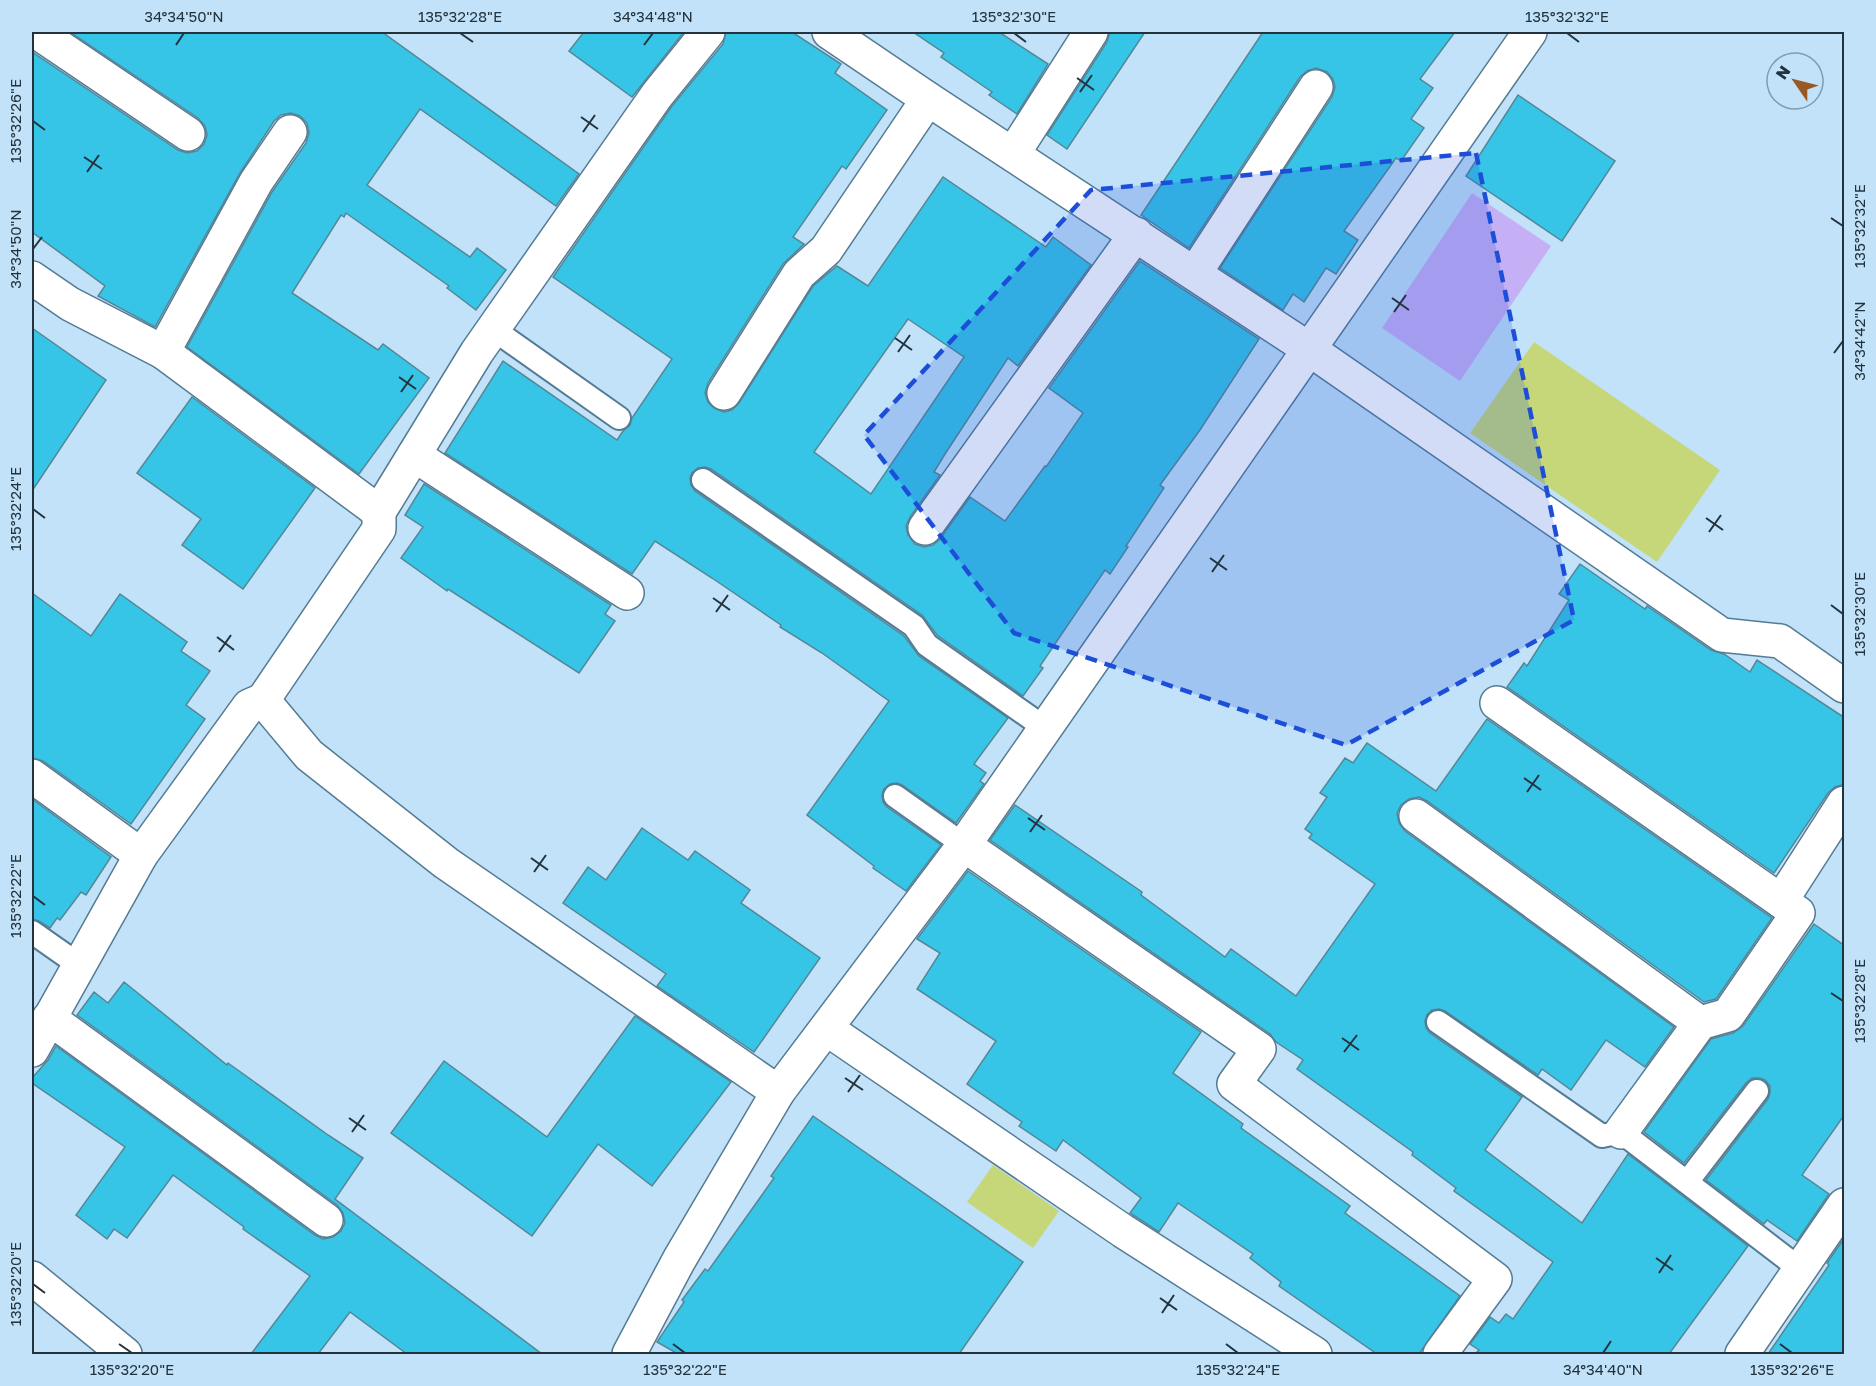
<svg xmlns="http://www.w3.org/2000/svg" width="1876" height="1386" font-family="'Golos Text',sans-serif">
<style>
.green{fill:#c6d77a}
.water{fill:#c5b0f6}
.building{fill:#36c5e7;stroke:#548796;stroke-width:1.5;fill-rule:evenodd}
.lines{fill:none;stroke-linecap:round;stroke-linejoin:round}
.service-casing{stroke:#547b94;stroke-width:26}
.minor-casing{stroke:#547b94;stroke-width:36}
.service{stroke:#fff;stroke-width:22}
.minor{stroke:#fff;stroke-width:33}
.marked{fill:#1d4ed8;fill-opacity:0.2;stroke:#1d4ed8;stroke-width:4.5;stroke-dasharray:12 8;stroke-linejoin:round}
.ticks{fill:none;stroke:#23333e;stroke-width:2}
.neatline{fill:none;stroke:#23333e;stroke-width:2}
.ticks-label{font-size:15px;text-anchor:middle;fill:#23333e}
</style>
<rect width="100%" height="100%" fill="#c1e2f9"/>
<g class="green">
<polygon points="1534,342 1720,470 1657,562 1470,433"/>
<polygon points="993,1165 1059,1211 1033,1248 967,1202"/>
</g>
<polygon class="water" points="1472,193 1551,246 1460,381 1382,328"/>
<g class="building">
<polygon points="74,32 382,32 579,174 556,206 420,109 367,185 470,257 477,248 506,270 476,310 447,288 449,286 346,213 344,217 341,215 292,293 378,350 383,344 429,378 359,474 187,347 272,192 306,143 309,133 307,123 300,116 291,113 281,115 274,121 240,173 155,327 98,296 105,286 32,232 32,52 178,150 187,153 197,151 204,144 207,135 205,126 198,118 73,34"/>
<polygon points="584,32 684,32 632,97 569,51"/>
<path d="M 726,32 L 792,32 L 841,64 L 835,73 L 887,110 L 846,169 L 842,166 L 793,237 L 804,244 L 783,264 L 708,383 L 705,393 L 708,402 L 714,408 L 724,412 L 732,410 L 739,403 L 813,286 L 837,266 L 868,286 L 943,177 L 1046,247 L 1053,237 L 1091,265 L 1018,366 L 1008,358 L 945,454 L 934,472 L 940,475 L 910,517 L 906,526 L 908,535 L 915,544 L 924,547 L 933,545 L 940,539 L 970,497 L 1005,521 L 1045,466 L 1046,467 L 1083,413 L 1049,388 L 1140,261 L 1259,339 L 1200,430 L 1160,485 L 1164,488 L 1126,546 L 1128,547 L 1110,574 L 1105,570 L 1040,666 L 1043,668 L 1023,696 L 937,635 L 922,615 L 711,469 L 705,467 L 698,468 L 692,473 L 690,478 L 691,485 L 695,491 L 904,636 L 919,656 L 1008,718 L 974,764 L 986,773 L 980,781 L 984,784 L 956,823 L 902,785 L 897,783 L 890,784 L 884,789 L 882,795 L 883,802 L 887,807 L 941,845 L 906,891 L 873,868 L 874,866 L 807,815 L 889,701 L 822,653 L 780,627 L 781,625 L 712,578 L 655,541 L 632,574 L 445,453 L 503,361 L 617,440 L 623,431 L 630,425 L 632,418 L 672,359 L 553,277 L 672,106 L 723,44 ZM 908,319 L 964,357 L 871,494 L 814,452 Z"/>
<polygon points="913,32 999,32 1048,64 1017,114 989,95 992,92 941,57 944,53"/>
<polygon points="1110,32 1145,32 1067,149 1047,135 1107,42"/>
<polygon points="1263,32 1455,32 1420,79 1433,88 1411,119 1424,128 1401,161 1396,158 1344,231 1358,240 1336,274 1326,268 1304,302 1293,294 1283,310 1220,268 1332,97 1335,87 1333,79 1327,72 1316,68 1307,71 1300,77 1189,248 1141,215"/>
<polygon points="1518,95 1615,161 1562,241 1466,176"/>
<polygon points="32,328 106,380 32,491"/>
<polygon points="192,397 315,488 243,589 182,545 201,519 137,473"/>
<polygon points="424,484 611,605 605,614 615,621 579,673 448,589 447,591 401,558 423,527 405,515"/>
<polygon points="1580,564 1645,609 1647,606 1711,650 1724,654 1750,672 1757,660 1845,718 1845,784 1835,787 1828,793 1774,873 1507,687 1524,663 1527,666 1569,600 1559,594"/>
<polygon points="32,593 91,636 120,594 187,642 181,651 210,671 186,705 205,719 131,824 43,761 32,758"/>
<polygon points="1487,719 1772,918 1716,999 1704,1002 1427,801 1419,797 1409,799 1401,805 1397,813 1399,823 1405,831 1674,1027 1645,1067 1606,1040 1571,1090 1542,1069 1538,1075 1445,1011 1439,1009 1432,1010 1427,1015 1425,1021 1426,1028 1430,1033 1522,1097 1485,1150 1582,1223 1628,1154 1748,1246 1669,1354 1475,1354 1479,1350 1470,1344 1490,1317 1499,1323 1506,1314 1513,1319 1553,1262 1454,1191 1456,1188 1412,1155 1413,1152 1297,1069 1303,1060 1276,1042 1270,1034 990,840 1015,805 1142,892 1141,895 1225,957 1231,949 1296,996 1375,884 1309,838 1312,834 1305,829 1327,797 1320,793 1345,758 1353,763 1367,743 1436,791"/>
<polygon points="32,799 111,857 86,895 81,892 60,920 57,918 50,928 39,921 32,919"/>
<polygon points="642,828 688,860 695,851 750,890 741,903 820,958 754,1052 657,986 666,974 563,903 588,867 606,880"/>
<polygon points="968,871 1201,1032 1173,1073 1243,1124 1241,1128 1350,1206 1345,1213 1460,1296 1419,1354 1377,1354 1279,1286 1281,1282 1250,1258 1253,1254 1178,1203 1159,1232 1130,1213 1141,1198 1063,1140 1056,1151 1019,1126 1022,1122 967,1084 996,1041 917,989 940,953 917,939"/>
<polygon points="1814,924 1845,946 1845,1114 1802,1175 1829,1194 1797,1241 1767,1220 1764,1224 1706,1180 1768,1099 1770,1093 1770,1086 1765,1080 1759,1078 1752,1078 1746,1083 1684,1163 1644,1132 1711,1039 1733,1033 1743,1026"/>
<polygon points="124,982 227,1065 228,1063 328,1135 363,1158 335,1199 542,1354 407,1354 350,1312 318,1354 251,1354 310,1276 243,1229 244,1227 173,1175 127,1238 114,1229 107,1239 76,1215 125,1147 32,1083 32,1078 48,1060 56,1046 315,1235 323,1239 333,1237 341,1231 345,1223 343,1213 337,1205 77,1015 94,992 108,1003"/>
<polygon points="635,1016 731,1082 652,1186 598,1144 532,1236 391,1133 444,1061 547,1137"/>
<polygon points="813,1116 1023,1262 959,1354 678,1354 657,1342 684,1302 682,1300 705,1269 708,1271 774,1178 771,1176"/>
<polygon points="1845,1237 1845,1354 1768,1354 1829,1265 1827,1263"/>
</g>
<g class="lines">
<g class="service-casing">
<g id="service">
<polyline points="493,329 619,418"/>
<polyline points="703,480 914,626 927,645 1045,728"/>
<polyline points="895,796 964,845"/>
<polyline points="32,932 79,965"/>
<polyline points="1438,1022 1602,1136 1621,1132 1800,1269"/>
<polyline points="1687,1182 1757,1091"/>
</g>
</g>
<g class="minor-casing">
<g id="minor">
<polyline points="37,32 188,134"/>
<polyline points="708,32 657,95 477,352 379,512 379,529 263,700 309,755 446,863 778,1092"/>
<polyline points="829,32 928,99 1309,349 1722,635 1780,641 1844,686"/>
<polyline points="1013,154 1091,32"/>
<polyline points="1195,273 1316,87"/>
<polyline points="32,278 70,304 163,352 379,512"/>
<polyline points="163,352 256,182 290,132"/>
<polyline points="724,393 799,274 826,250 928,99"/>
<polyline points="414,455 627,593"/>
<polyline points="925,528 1136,234"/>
<polyline points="1497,703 1798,913 1728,1015 1700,1023 1621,1132"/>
<polyline points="32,776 141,855 32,1050"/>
<polyline points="1416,816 1700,1023"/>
<polyline points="964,845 1259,1049 1234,1084 1495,1279 1440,1354"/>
<polyline points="141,855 249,706 263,700"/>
<polyline points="1781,901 1844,803"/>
<polyline points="49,1018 326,1220"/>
<polyline points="827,1029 1123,1231 1315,1354"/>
<polyline points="32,1278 125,1354"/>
<polyline points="629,1354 679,1260 778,1092 964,845 1530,32"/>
<polyline points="1742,1354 1844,1205"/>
</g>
</g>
<use href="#service" class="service"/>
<use href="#minor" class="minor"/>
</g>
<path class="marked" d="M 1476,153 L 1574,620 L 1346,745 L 1014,633 L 864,435 L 1091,190 Z"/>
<path class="ticks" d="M 460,33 L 473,42M 1014,33 L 1026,42M 1567,33 L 1579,42M 176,45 L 184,33M 644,45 L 653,33M 1077,78 L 1094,90M 1080,92 L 1092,75M 581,117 L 598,129M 33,121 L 45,130M 583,132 L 595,115M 84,157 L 102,169M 87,172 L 99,155M 1831,218 L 1843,226M 33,249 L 42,237M 1392,298 L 1409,310M 1394,312 L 1406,295M 895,338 L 912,350M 898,352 L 910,335M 1834,353 L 1843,341M 399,377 L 416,389M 401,392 L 413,375M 33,509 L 45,518M 1706,518 L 1723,530M 1709,532 L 1721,515M 1210,558 L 1227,570M 1212,572 L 1224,555M 713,598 L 730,610M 1831,605 L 1843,614M 716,612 L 728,595M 217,637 L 234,650M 219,652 L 231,635M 1524,778 L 1541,790M 1527,792 L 1539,775M 1028,818 L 1045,830M 1030,832 L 1042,815M 531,858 L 548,870M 534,872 L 546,855M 33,896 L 45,905M 1831,993 L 1843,1001M 1342,1038 L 1359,1050M 1344,1052 L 1357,1035M 845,1078 L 863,1090M 848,1092 L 860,1075M 349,1118 L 366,1130M 352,1132 L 364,1115M 1656,1258 L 1673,1270M 1659,1273 L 1671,1255M 33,1284 L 45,1293M 1160,1298 L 1177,1310M 1162,1313 L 1174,1295M 119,1344 L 132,1353M 673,1344 L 685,1353M 1226,1344 L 1238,1353M 1780,1344 L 1792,1353M 1603,1353 L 1611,1341"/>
<rect width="1876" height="1386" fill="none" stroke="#c1e2f9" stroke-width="66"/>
<g transform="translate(1795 81) rotate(305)"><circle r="28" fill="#c1e2f9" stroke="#829cae" stroke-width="1.5"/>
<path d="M0-4.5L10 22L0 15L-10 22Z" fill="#995922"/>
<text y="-9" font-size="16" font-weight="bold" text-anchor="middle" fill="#23333e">N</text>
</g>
<rect x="33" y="33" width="1810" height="1320" class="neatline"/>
<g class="ticks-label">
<text x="184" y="22">34°34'50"N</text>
<text x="460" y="22">135°32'28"E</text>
<text x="653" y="22">34°34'48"N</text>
<text x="1014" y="22">135°32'30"E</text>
<text x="1567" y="22">135°32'32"E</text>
<text transform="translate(16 121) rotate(-90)" y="5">135°32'26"E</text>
<text transform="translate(1860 226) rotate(-90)" y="5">135°32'32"E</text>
<text transform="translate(16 249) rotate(-90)" y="5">34°34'50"N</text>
<text transform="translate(1860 341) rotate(-90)" y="5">34°34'42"N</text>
<text transform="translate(16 509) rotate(-90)" y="5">135°32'24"E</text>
<text transform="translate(1860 614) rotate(-90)" y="5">135°32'30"E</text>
<text transform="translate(16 896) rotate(-90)" y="5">135°32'22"E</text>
<text transform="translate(1860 1001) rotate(-90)" y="5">135°32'28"E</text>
<text transform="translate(16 1284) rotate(-90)" y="5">135°32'20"E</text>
<text x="132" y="1375">135°32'20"E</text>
<text x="685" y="1375">135°32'22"E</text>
<text x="1238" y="1375">135°32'24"E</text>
<text x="1603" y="1375">34°34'40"N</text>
<text x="1792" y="1375">135°32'26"E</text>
</g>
</svg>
